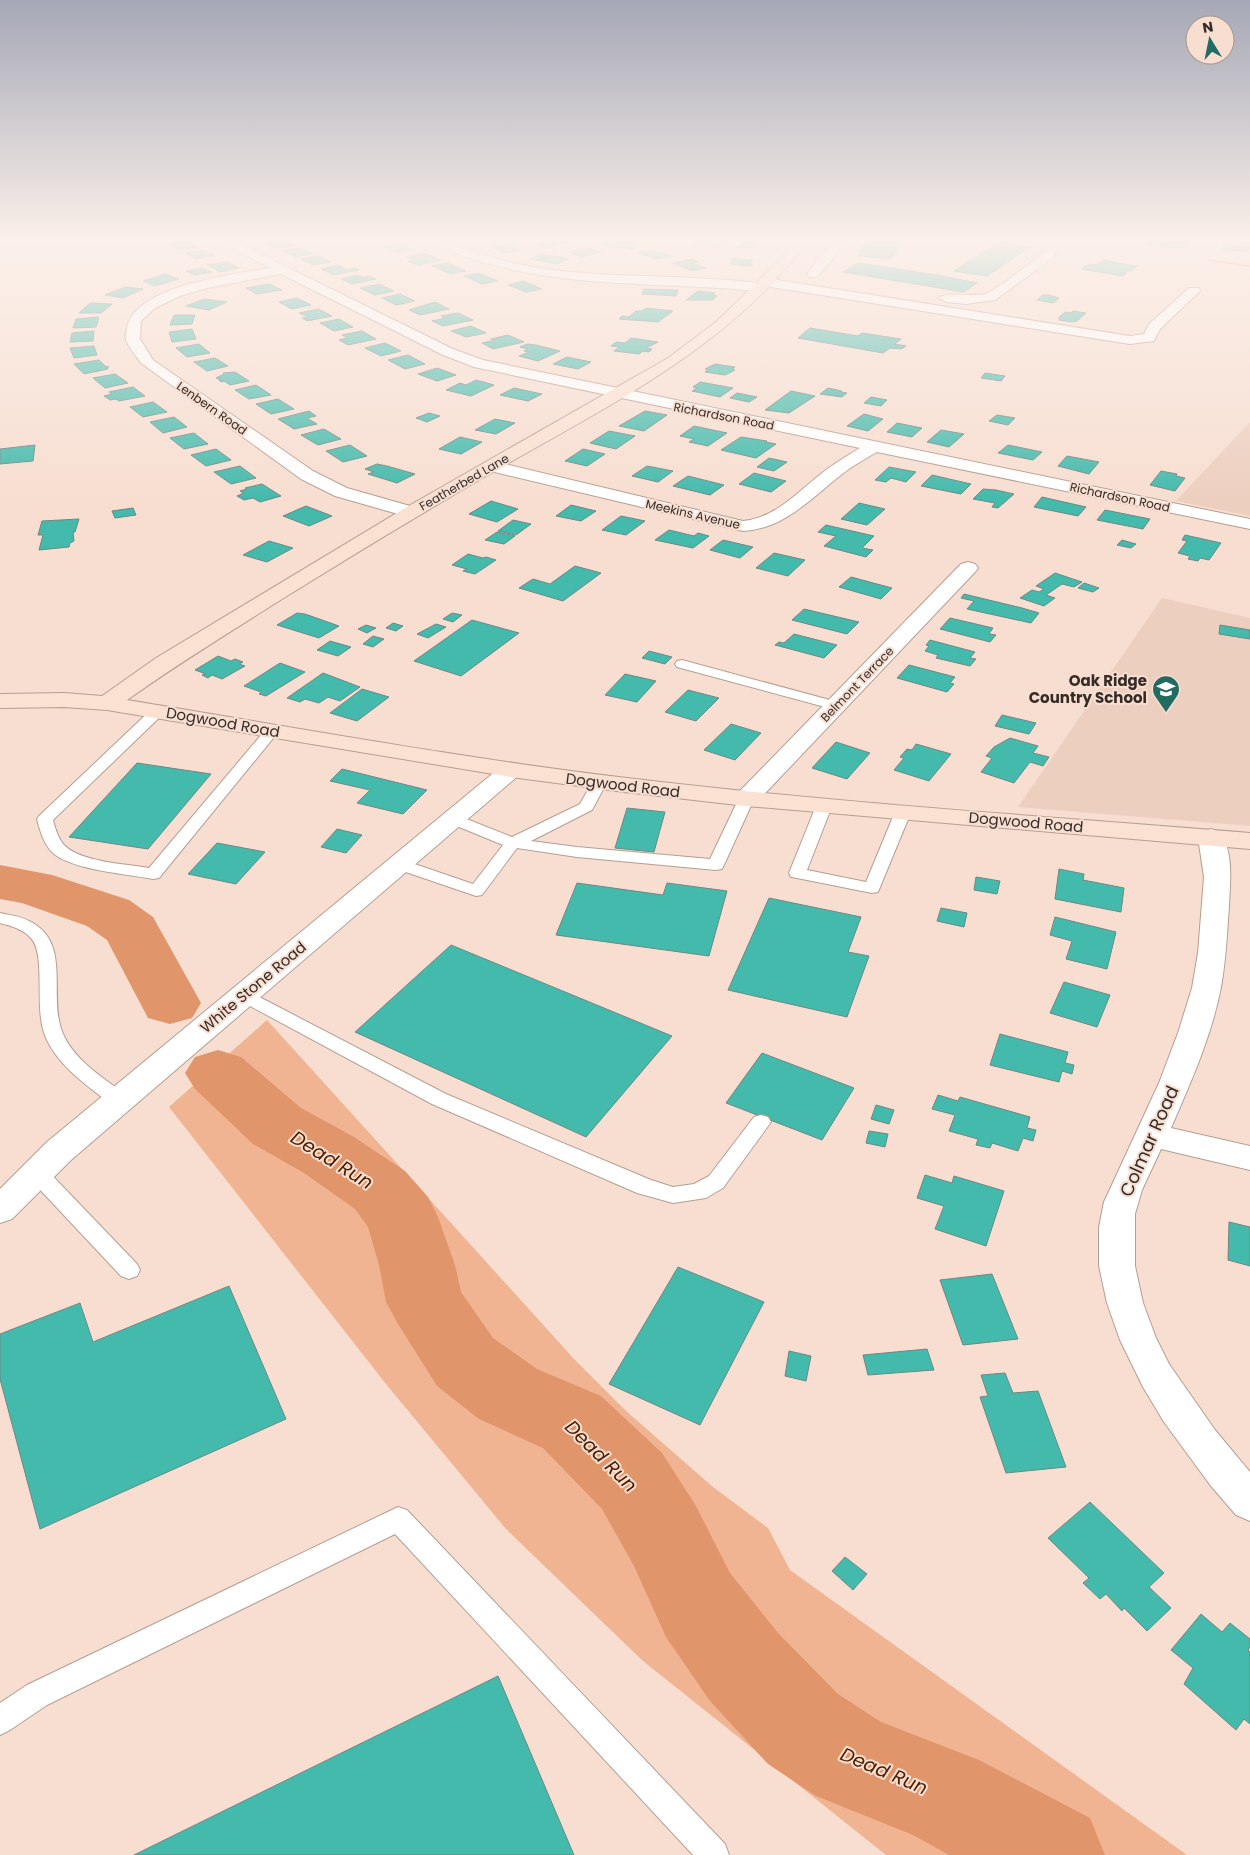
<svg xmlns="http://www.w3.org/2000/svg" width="1250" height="1855" font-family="Poppins,sans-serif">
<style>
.built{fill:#edcfbf}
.green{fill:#f0b493}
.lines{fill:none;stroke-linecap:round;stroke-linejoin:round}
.stream{fill:#e0956b;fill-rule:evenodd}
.river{fill:#e0956b;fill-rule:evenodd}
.building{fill:#44baac;stroke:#6d8884}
.lane-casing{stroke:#b59e92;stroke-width:2}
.street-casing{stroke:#b59e92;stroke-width:2}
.secondary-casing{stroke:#b59e92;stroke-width:2}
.lane{fill:#fff;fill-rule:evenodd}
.street{fill:#fff;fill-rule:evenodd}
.secondary{fill:#fbe1d2;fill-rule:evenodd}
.labels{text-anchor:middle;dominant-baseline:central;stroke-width:4;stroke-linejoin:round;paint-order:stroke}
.far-street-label{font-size:12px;fill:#352c27;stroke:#f7ded1}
.poi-label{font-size:15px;font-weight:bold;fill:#352c27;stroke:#f7ded1;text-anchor:end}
.street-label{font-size:15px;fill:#352c27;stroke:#f7ded1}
.near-street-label{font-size:18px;fill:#352c27;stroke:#f7ded1}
.near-water-label{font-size:19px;font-style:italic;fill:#4e2000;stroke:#f7ded1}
</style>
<rect width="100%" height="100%" fill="#f7ded1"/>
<g class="built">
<polygon points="1250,422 1250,516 1176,501"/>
<polygon points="1162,598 1250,618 1250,826 1018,807"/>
</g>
<polygon class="green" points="267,1020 575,1360 626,1411 713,1487 768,1528 790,1570 1187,1855 886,1855 643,1661 506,1529 386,1384 169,1107"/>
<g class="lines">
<polygon class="stream" points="1206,259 1250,265 1250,267 1208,261"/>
<g class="river">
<polygon points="0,865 52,875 129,900 153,917 201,1003 192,1018 170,1024 148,1018 107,940 87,926 22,903 0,899"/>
<polygon points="218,1050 241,1057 301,1108 354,1137 405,1171 428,1197 438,1217 455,1265 461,1292 493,1338 537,1369 601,1396 662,1453 696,1506 730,1573 778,1633 838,1694 881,1722 979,1760 1090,1818 1105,1855 949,1855 913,1835 816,1796 768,1764 710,1701 666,1637 634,1566 602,1509 543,1448 479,1419 437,1386 398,1324 386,1302 379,1265 368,1227 355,1209 304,1173 253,1144 195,1089 185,1073 195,1057"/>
</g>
</g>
<g class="building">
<polygon points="552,239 568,242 543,247 533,243"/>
<polygon points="698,239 710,239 725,241 718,246 693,244"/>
<polygon points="870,239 903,239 897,248 900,248 890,259 858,256 862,251 859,251"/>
<polygon points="1155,239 1178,239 1191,241 1180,249 1148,244"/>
<polygon points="283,240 295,245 277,248 266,243"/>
<polygon points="612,240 639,242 636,244 641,245 633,249 603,245"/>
<polygon points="744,240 761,241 756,247 736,248"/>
<polygon points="186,241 198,247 179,250 168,244"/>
<polygon points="999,242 1030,247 987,276 954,271"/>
<polygon points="400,243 415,250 399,253 384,247"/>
<polygon points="511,243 518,246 513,247 521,250 504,253 490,247"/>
<polygon points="1224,244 1250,247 1247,252 1222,249"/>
<polygon points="300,248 313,254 296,257 283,251"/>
<polygon points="589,248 601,252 581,257 569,252"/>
<polygon points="203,250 214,255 196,259 185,253"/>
<polygon points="651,250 670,256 656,259 637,253"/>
<polygon points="424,253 441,260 418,265 408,261 414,260 407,257"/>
<polygon points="542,254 569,259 557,264 531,259"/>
<polygon points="318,256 331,262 313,265 300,259"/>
<polygon points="733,258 753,260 750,264 753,265 747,266 731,264"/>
<polygon points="691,259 698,262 692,263 706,268 692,271 672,263"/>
<polygon points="1103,260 1124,264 1137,266 1131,271 1123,271 1122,272 1127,273 1123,276 1081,269 1089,264 1097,265"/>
<polygon points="227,262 239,268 220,272 207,265"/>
<polygon points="447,263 466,271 451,274 432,266"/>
<polygon points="858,263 937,275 977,283 964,292 843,272"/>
<polygon points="338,265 348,270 355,268 359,270 334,275 321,269"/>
<polygon points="203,268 212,272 195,275 186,271"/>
<polygon points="479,273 498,281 482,284 464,276"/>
<polygon points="165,274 179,279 155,286 143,281"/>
<polygon points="358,275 362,277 369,276 376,279 352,284 341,279"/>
<polygon points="523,281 542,289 526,292 508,285"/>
<polygon points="269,284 282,290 256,294 246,288"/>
<polygon points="379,284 394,291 375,295 360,288"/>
<polygon points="125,287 143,289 123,298 105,295"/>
<polygon points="644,289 678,290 676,296 642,294"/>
<polygon points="698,291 715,293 713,295 717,296 713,300 686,300"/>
<polygon points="400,294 415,301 396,305 382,298"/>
<polygon points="1043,295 1048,295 1059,298 1053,303 1037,300"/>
<polygon points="297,298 311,305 292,309 279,302"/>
<polygon points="204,299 227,302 209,310 186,306"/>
<polygon points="435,302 449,309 420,315 409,310"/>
<polygon points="90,303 112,304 101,313 79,313"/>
<polygon points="646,308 673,311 658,322 619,319 622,316 629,317 636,311 642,311"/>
<polygon points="318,309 332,316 307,321 302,318 308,317 299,313"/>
<polygon points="1073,311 1086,313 1077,321 1072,322 1059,320 1060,318 1058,318 1065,312 1071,313"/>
<polygon points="458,313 473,320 443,326 432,321 445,318 441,316"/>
<polygon points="174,315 195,315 192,324 170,325"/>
<polygon points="99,317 96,327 73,328 76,319"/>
<polygon points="339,319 353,327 334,331 320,323"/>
<polygon points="471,326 486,333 466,337 451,331"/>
<polygon points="810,328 858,336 862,333 901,339 895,344 906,346 901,349 890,348 883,353 798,338"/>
<polygon points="192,329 196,339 172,342 169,332"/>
<polygon points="94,331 93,341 70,342 72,333"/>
<polygon points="362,331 376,339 348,345 339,340 348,338 342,335"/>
<polygon points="508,335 524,342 493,349 482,343 495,340 491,339"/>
<polygon points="631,338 658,342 646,348 652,349 649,352 643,351 639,354 614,351 619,347 611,346 616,342 625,343"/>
<polygon points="385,343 401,351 381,356 365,348"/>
<polygon points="199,344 210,353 187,357 176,348"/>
<polygon points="527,344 536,345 560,351 538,361 519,356 529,352 524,351 528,349 520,347"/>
<polygon points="94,346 97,355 74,358 70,348"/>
<polygon points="408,355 425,364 405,369 388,360"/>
<polygon points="567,357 591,362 578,369 553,364"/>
<polygon points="215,358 228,366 207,371 194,362"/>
<polygon points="99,360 105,366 109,367 106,367 108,369 84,374 74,364"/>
<polygon points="715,364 735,367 732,370 735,370 725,375 705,372 708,369 705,369"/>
<polygon points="437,368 456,375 437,381 418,374"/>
<polygon points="235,372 249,381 230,385 224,381 221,382 219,380 221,380 216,378 224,374 223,373"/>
<polygon points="985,373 1005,376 1001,381 981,378"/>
<polygon points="115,374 128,383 105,388 93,378"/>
<polygon points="476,380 494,385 471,396 446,390 460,383 466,385"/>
<polygon points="700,382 733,388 720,397 692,391 697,388 693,387"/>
<polygon points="256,385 271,395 249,399 235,390"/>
<polygon points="133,387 145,396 119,401 116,399 110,400 104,396 112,394 109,392"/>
<polygon points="514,388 542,394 528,401 500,395"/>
<polygon points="828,388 842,391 841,392 847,393 842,397 820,394"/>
<polygon points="791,391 815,396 789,413 765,410"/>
<polygon points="737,393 757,397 749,402 730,398"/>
<polygon points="871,397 887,400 881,406 864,403"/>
<polygon points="278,399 294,409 271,414 256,404"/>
<polygon points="153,402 167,412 143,417 130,407"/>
<polygon points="309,411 316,416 307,418 317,424 294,429 278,419"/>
<polygon points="645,411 667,415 644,431 619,426"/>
<polygon points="429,413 440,416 427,422 416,418"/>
<polygon points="864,414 883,419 868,431 847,426"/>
<polygon points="997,415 1015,418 1008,425 989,421"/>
<polygon points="174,417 187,427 163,433 150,422"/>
<polygon points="495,419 515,423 496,434 475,430"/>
<polygon points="897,423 922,428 912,437 887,432"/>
<polygon points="694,426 727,433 708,446 689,442 694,439 680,436"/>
<polygon points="324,429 341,439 318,445 301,435"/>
<polygon points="941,430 964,434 949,447 927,442"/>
<polygon points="609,431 635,436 616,449 590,443"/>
<polygon points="194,433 208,444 184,449 170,438"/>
<polygon points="460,437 482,442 461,454 439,449"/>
<polygon points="741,437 767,441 766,442 776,444 756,458 721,450"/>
<polygon points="35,445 33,461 0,464 0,449"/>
<polygon points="350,445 367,456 343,462 326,451"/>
<polygon points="1008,445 1042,452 1033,460 998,453"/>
<polygon points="216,449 231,460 206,466 191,455"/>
<polygon points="583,449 605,454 587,466 565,461"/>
<polygon points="1067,456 1099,462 1089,474 1058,466"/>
<polygon points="769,458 787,462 774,471 757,467"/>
<polygon points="377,464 387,466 415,474 397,483 368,474 374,472 365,469"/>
<polygon points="240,466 256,478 231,484 214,472"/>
<polygon points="647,466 673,471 658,482 632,476"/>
<polygon points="889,467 916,472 906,482 891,478 886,482 875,480"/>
<polygon points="1161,471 1177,474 1176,476 1185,478 1175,491 1150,485"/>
<polygon points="754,473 786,481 771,492 739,484"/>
<polygon points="932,475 971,484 961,494 921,486"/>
<polygon points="688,476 724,485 710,495 673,486"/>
<polygon points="262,484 281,496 260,502 253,498 244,500 237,496 244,493 240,491 247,489 245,488"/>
<polygon points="983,489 996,490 1014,494 998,508 992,507 995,503 973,499"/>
<polygon points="1042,497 1086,507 1078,516 1034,507"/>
<polygon points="491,501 518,509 497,522 469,514"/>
<polygon points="859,503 885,509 867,525 841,519"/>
<polygon points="571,505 596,511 581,521 556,516"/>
<polygon points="306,506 332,516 309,526 283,516"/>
<polygon points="133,508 136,515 115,518 112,511"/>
<polygon points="1105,510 1150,519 1143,529 1097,520"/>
<polygon points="621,516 645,521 626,535 602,530"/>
<polygon points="79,519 75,532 73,532 74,541 70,543 69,547 39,550 43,535 38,535 42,521"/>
<polygon points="513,520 531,524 516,535 498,531"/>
<polygon points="826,525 874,536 862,548 873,550 866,557 824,546 836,536 818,532"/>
<polygon points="669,530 694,536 698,533 709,536 693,548 655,540"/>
<polygon points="497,532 515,536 504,544 485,540"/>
<polygon points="1185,535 1221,543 1209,560 1200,558 1198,561 1188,559 1190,556 1178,553 1187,541 1182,540"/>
<polygon points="723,540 753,547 740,558 710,550"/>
<polygon points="1122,540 1136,544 1131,548 1117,545"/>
<polygon points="269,541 293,548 267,562 243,555"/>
<polygon points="774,553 805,560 788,576 756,568"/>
<polygon points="468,554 483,558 486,557 496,560 475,574 463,571 467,569 452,565"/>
<polygon points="575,566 601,573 563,601 519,588 533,579 550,584"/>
<polygon points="1055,573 1082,582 1074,587 1062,584 1046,595 1055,598 1044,606 1020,598 1032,590 1039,592 1044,589 1036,586"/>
<polygon points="851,577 892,588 881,599 839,587"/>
<polygon points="1084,583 1099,588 1093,592 1078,588"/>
<polygon points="964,594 1022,608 1039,613 1031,623 967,609 974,601 961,598"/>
<polygon points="804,609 859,622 847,634 792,620"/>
<polygon points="297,613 305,614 339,626 319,638 277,625"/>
<polygon points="452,613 462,615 453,622 443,619"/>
<polygon points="950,618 993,628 989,634 996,635 990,642 940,629"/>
<polygon points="472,620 519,633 461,676 414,661"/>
<polygon points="393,623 403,626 396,631 386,628"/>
<polygon points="436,624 446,627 428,638 417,634"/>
<polygon points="366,625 376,628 367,633 358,629"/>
<polygon points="1220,625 1250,630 1250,639 1219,634"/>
<polygon points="794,634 837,645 824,658 775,645 779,642 784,643"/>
<polygon points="373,636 384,639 373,647 363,644"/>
<polygon points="930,640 975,652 970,658 976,659 970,666 936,658 938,655 925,651 929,646 926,645"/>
<polygon points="330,641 351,647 338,656 317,650"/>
<polygon points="649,651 672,657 665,664 642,658"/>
<polygon points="218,656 231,661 235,659 243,662 239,664 245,666 222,679 212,675 208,678 202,675 206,674 195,670"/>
<polygon points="280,663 305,672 266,696 259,694 261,692 244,686"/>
<polygon points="909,665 955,677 950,683 954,684 947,692 897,678"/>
<polygon points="323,673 360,687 340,701 328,697 319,703 305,699 300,702 287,698"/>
<polygon points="625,674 656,681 637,702 605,695"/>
<polygon points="362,689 389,697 357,721 330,713"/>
<polygon points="688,690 719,698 696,721 665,712"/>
<polygon points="1002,715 1036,723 1029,734 995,726"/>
<polygon points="731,724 761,733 735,760 704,750"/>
<polygon points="1010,738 1038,746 1033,753 1049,757 1043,766 1030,762 1014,783 981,772 992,758 986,756 994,747"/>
<polygon points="836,742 870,753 847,779 812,768"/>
<polygon points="916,744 951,754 929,781 894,770 904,758 900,757 907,749 912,750"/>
<polygon points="137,763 211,774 148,849 69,837"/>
<polygon points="342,769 427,790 403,814 357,803 370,790 330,781"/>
<polygon points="627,808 665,812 654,852 615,848"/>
<polygon points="337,829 362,835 346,853 321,847"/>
<polygon points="217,843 265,852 236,884 188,874"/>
<polygon points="1059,869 1084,874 1083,880 1124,888 1121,912 1055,899"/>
<polygon points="976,877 1000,881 997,894 974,890"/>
<polygon points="577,883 663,895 667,883 727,891 709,956 556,935"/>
<polygon points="769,898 861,917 848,952 869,956 847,1017 728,990"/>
<polygon points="941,908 967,913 964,927 937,921"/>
<polygon points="1055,917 1116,932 1107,969 1066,959 1072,941 1050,935"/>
<polygon points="451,945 672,1036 586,1137 355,1032"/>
<polygon points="1064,982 1110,995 1097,1027 1050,1013"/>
<polygon points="1000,1034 1068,1052 1065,1063 1074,1065 1072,1074 1062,1071 1059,1082 990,1065"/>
<polygon points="762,1053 854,1088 822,1140 726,1103"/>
<polygon points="938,1095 958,1101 960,1097 1030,1117 1027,1128 1036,1130 1033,1141 1023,1138 1018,1151 992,1143 990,1148 976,1145 978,1139 949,1131 955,1115 932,1109"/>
<polygon points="876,1105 894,1110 889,1124 871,1119"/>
<polygon points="869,1131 888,1134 885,1147 866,1143"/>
<polygon points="925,1175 952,1183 954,1176 1004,1191 986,1246 935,1229 944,1206 917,1198"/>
<polygon points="1229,1222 1250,1227 1250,1266 1228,1260"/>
<polygon points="678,1267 764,1302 700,1425 609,1384"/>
<polygon points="992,1274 1018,1339 963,1345 940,1280"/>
<polygon points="229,1286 286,1419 40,1529 0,1379 0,1334 80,1303 93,1342"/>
<polygon points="927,1349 934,1370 868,1375 863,1355"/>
<polygon points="789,1351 811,1356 806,1381 785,1376"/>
<polygon points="1005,1373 1013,1393 1038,1391 1066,1467 1006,1473 980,1397 988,1396 981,1375"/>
<polygon points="1090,1502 1164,1573 1149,1587 1171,1608 1147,1631 1124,1608 1122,1611 1106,1594 1100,1599 1083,1583 1089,1578 1048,1538"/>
<polygon points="845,1557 867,1574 853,1590 832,1571"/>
<polygon points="1201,1614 1222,1632 1230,1623 1250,1639 1250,1647 1248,1650 1250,1652 1250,1724 1244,1719 1236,1730 1184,1684 1193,1668 1171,1650"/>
<polygon points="498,1676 574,1855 134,1855"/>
</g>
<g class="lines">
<g class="lane-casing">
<g id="lane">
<polygon points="682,660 841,703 843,706 841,709 836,710 677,667 675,664 677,661"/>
<path d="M 158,707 L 163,708 L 165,711 L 163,714 L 53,820 C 55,828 58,838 64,845 C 80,862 126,864 149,868 L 267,728 L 277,728 L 279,731 L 159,878 L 153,879 C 127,874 74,870 54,854 C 44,845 40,831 37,819 L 39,816 L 153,708 Z"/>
<polygon points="599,777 604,779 607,782 592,810 531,841 577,847 710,859 740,796 752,796 754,799 724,865 722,869 716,870 577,857 517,848 482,895 476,896 394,868 392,864 394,860 400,859 473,884 503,845 447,822 445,819 447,816 459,816 512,837 580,804 594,779"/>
<polygon points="824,801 830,803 832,806 807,870 866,882 895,812 897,809 909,809 911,812 878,892 872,893 797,878 791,877 789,873 816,806 818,803"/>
<path d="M 0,913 C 9,915 21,916 29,921 C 75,943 45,1001 65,1038 C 77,1062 105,1079 126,1095 L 129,1100 L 126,1105 L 119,1107 L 112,1105 C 88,1086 59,1067 46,1038 C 33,1010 47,956 31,938 C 23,929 11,926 0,923 Z"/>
<polygon points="244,989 446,1094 651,1180 673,1187 694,1184 709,1176 754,1117 761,1115 768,1117 771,1122 723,1188 706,1198 673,1203 637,1193 432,1104 237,999 235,995 237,991"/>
<polygon points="37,1165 44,1167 137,1264 140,1270 137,1276 129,1279 121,1276 30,1179 26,1173 30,1167"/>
<polygon points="398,1507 407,1510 725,1844 729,1855 693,1855 395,1534 47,1705 10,1730 0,1735 0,1703 27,1685"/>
</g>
</g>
<g class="street-casing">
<g id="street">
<path d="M 214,239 L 230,239 L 453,349 L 483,360 L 1250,519 L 1250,529 L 877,452 C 865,459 852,466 841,475 C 810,499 784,529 743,531 L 486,470 L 484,466 L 486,462 L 492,461 L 743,521 C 778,518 803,486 830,467 C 840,460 850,454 860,448 L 474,367 L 443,355 L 281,274 L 207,288 L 180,296 L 155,308 L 141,321 L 140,339 L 153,360 L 313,471 L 347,488 L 417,508 L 420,512 L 417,516 L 411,517 L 405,516 L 335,496 L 301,479 L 141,363 C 136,356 129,348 126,340 C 125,337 126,332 127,329 C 132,286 235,274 270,268 Z"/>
<path d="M 425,239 C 446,239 460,247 480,254 C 499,260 519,265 539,268 C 612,279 686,274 759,283 L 760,279 L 765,278 L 1130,336 L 1144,334 L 1149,324 L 1189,288 L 1199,288 L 1200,291 L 1160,329 L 1154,341 L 1130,344 L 765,286 L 764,290 L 759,291 C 657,281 553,290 456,253 C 447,250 432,246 425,239 Z"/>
<polygon points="836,239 849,239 817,277 809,277 807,274 809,271"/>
<path d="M 1050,250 L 1054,251 L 1056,254 L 1054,257 L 995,300 L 966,304 L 946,302 L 939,298 C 945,291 974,297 985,294 C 996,291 1034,260 1046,251 Z"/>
<polygon points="968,562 975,564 978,568 975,572 755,804 746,806 737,804 734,799 737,794 961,564"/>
<polygon points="511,763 519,765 523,770 519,775 71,1160 12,1219 0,1223 0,1189 47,1142 503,765"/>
<path d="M 1211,829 L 1220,832 C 1234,852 1230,883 1229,906 C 1227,933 1226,960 1221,987 C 1212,1035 1191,1082 1171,1128 L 1250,1146 L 1250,1170 L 1161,1149 L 1142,1190 L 1135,1214 L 1135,1266 L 1143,1303 L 1156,1338 L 1169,1364 L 1215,1430 L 1250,1472 L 1250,1521 L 1236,1515 L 1211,1486 L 1164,1422 L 1143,1387 L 1120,1340 L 1107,1303 L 1099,1266 L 1099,1227 L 1104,1202 L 1159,1083 L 1178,1033 L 1192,988 L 1198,953 L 1204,877 L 1198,837 L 1202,832 Z"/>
</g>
</g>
<g class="secondary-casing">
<path id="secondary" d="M 797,239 L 809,239 C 729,350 601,409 486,476 C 419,515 353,555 287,596 C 233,630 179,663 127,700 C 293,727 459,758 627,778 C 834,803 1042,816 1250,833 L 1250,849 L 746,806 L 624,792 L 511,777 L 107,710 L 64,707 L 0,708 L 0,694 L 64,693 L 102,696 L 156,658 L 405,508 L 668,358 L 716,322 L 780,260 Z"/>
</g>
<use href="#lane" class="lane"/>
<use href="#street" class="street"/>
<use href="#secondary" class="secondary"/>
</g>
<linearGradient id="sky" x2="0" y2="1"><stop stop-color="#a5a8b6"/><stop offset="0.48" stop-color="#fbf0ea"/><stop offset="1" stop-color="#fbf0ea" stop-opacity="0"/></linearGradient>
<rect width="1250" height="499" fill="url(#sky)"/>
<defs>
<g id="school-pin" transform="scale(1.4375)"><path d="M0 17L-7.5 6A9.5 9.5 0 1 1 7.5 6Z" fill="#226b62" stroke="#f7ded1"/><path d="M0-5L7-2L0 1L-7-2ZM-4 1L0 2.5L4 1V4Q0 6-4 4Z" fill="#fff"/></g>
</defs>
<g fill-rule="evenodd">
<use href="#school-pin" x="1166" y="689"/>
</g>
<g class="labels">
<g class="far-street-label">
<text transform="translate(212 408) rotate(35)">Lenbern Road</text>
<text transform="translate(724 416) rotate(11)">Richardson Road</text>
<text transform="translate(464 482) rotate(-30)">Featherbed Lane</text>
<text transform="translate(1120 497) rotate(12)">Richardson Road</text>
<text transform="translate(693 514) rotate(13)">Meekins Avenue</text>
<text transform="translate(857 684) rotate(-46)">Belmont Terrace</text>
</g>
<g class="poi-label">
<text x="1147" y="680">Oak Ridge<tspan x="1147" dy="17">Country School</tspan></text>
</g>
<g class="street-label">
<text transform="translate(223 722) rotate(10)">Dogwood Road</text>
<text transform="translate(623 785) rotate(7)">Dogwood Road</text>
<text transform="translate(1026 822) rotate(5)">Dogwood Road</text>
<text transform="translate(253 987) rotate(-40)">White Stone Road</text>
</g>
<g class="near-street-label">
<text transform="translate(1149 1141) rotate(-66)">Colmar Road</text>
</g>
<g class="near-water-label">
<text transform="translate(332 1160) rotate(32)">Dead Run</text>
<text transform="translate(601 1456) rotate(45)">Dead Run</text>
<text transform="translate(884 1771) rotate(23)">Dead Run</text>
</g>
</g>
<g transform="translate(1210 40) rotate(350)"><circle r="24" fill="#f7ded1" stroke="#a9978d"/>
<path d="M0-4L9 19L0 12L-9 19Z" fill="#226b62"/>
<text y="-8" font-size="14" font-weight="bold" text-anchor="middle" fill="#352c27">N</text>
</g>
</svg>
